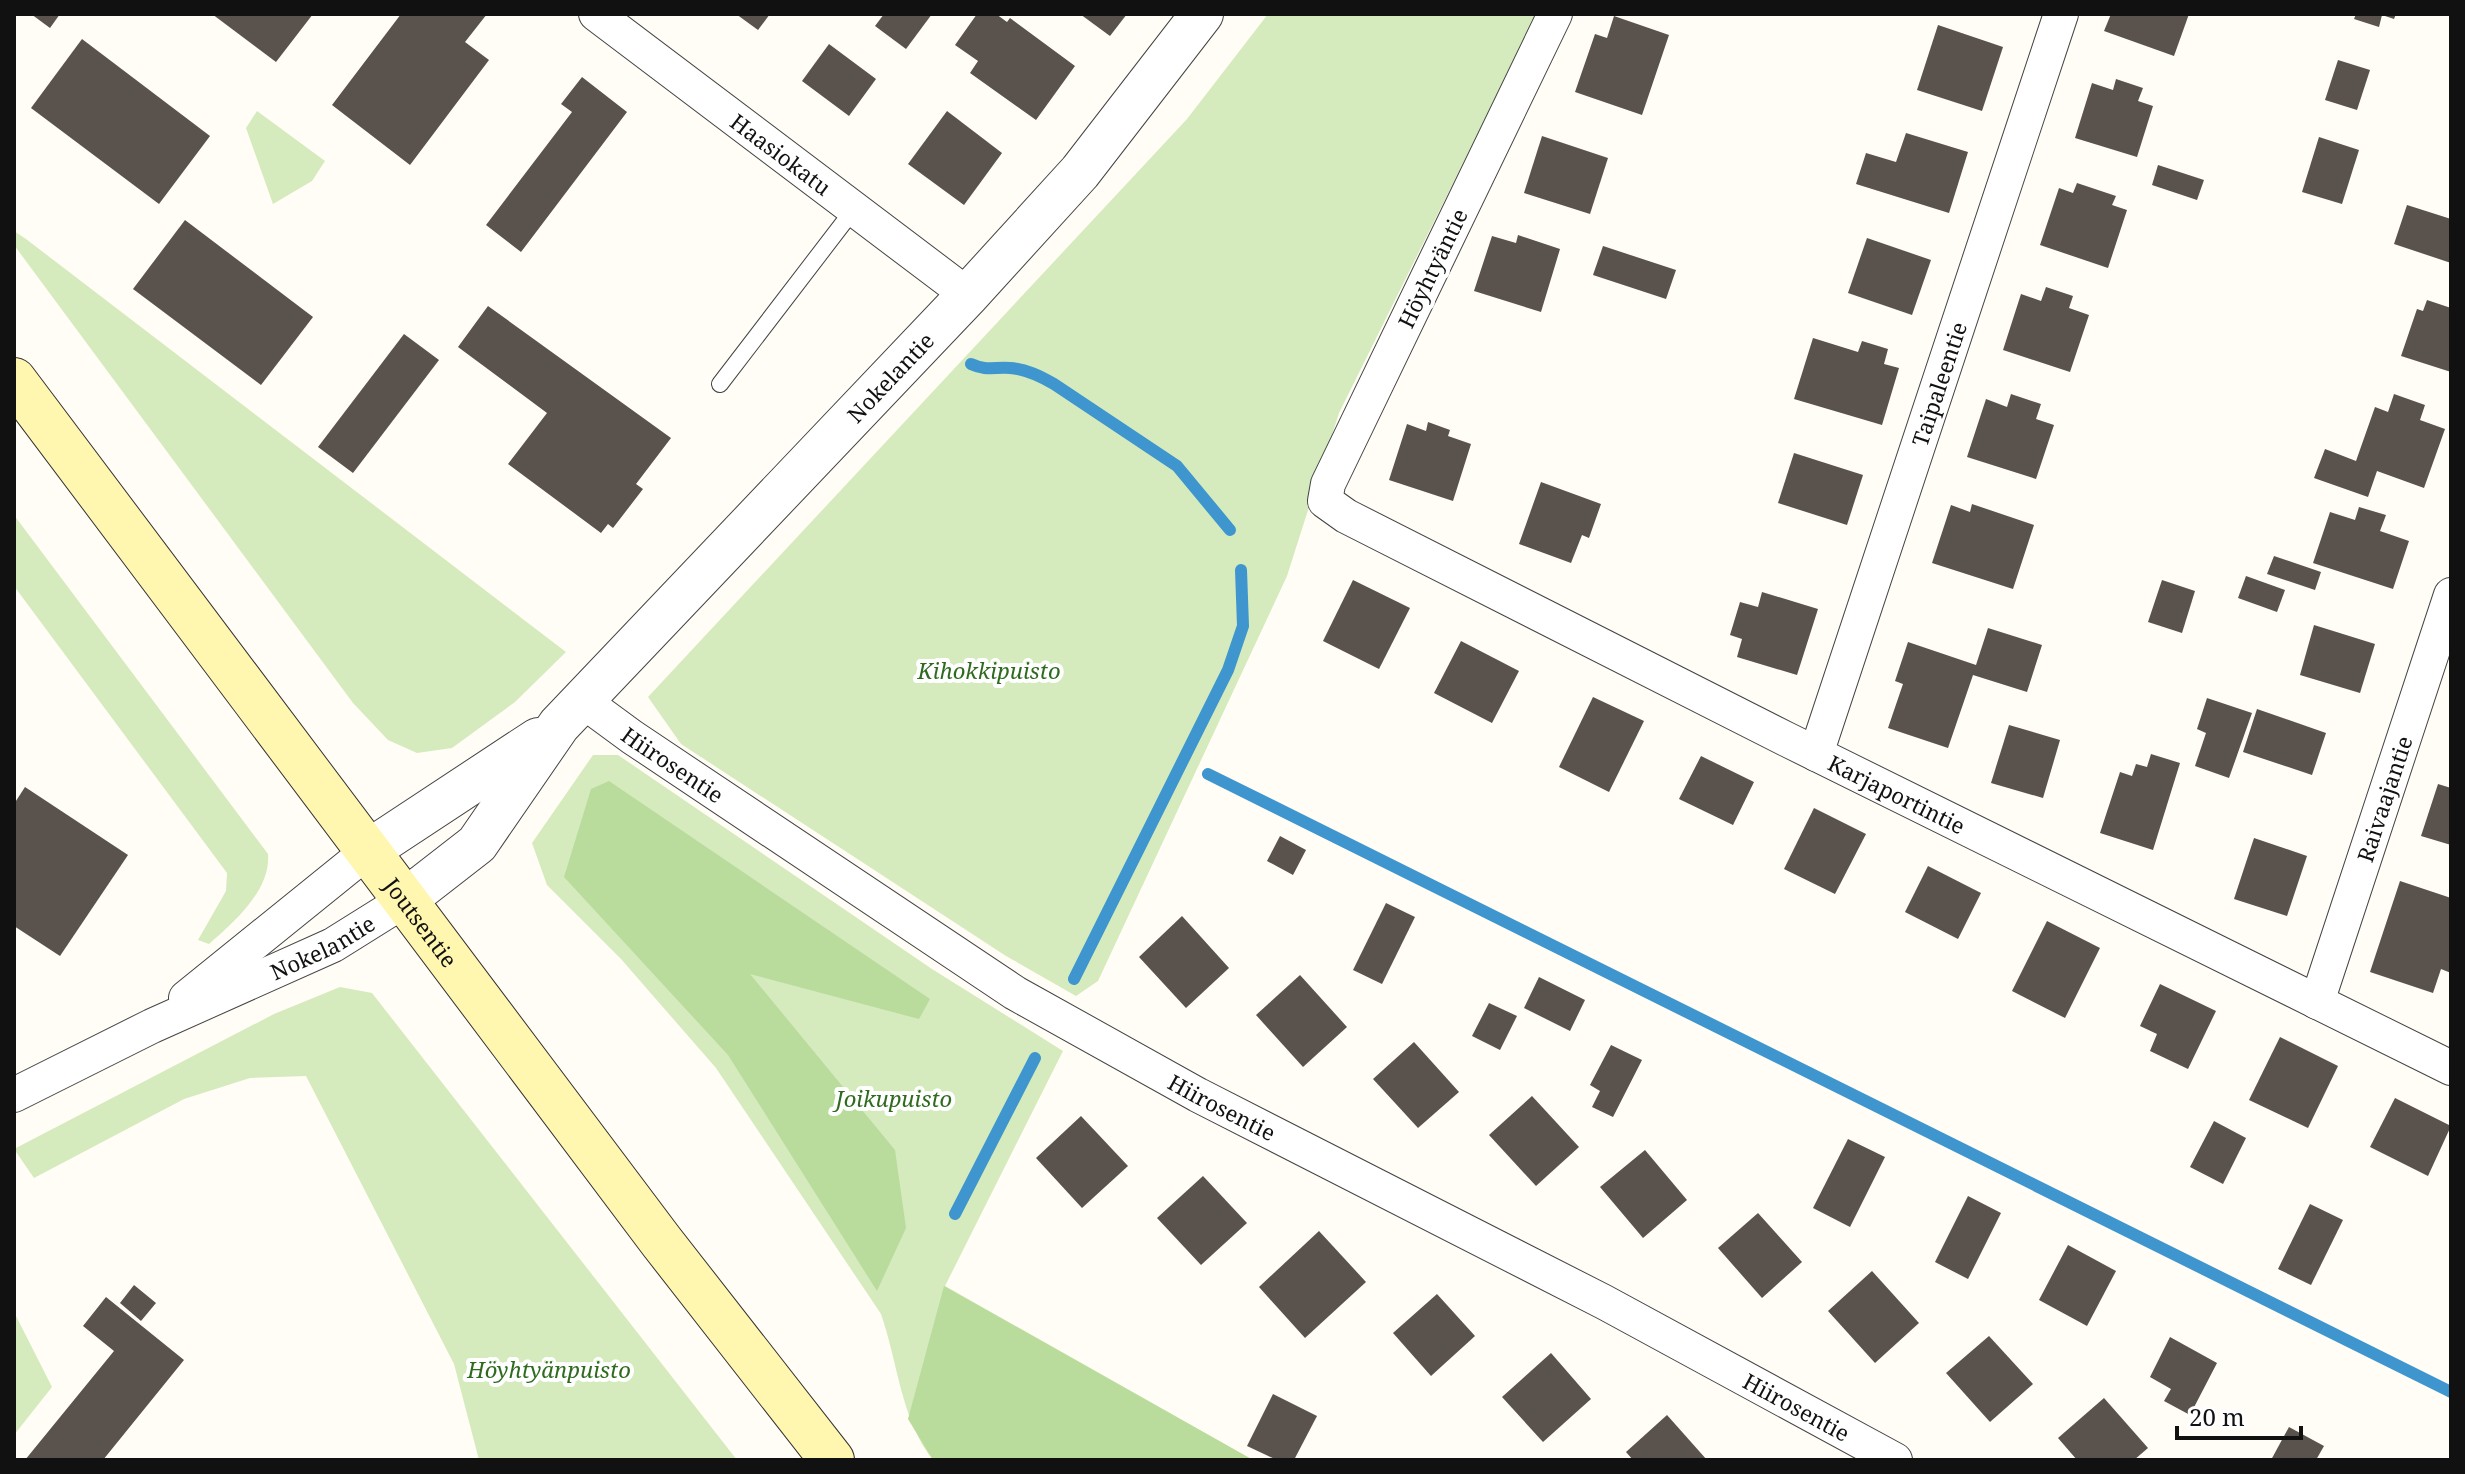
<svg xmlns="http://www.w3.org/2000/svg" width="2465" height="1474" font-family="'Noto Serif',serif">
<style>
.green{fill:#d5ebbd}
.forest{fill:#b9dc9c}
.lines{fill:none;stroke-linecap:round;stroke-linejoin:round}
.stream{stroke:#3f96cf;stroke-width:12}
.building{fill:#5a524d}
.service-casing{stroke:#444;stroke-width:18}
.minor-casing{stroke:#444;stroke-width:36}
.tertiary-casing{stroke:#444;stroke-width:44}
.secondary-casing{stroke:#333;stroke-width:46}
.service{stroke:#fff;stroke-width:16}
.minor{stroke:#fff;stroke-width:34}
.tertiary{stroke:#fff;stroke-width:42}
.secondary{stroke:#fff6b0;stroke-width:44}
.labels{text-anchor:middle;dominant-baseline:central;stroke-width:8;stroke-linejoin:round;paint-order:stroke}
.street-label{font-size:22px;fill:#111;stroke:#fff}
.park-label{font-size:22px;font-style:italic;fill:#2f6b1f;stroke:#fff}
</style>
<rect width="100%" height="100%" fill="#fffdf5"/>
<g class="green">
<polygon points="1268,14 1537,14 1339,413 1287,576 1098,981 1076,996 1006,956 681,744 648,697 1187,119"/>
<polygon points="257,111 325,161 312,181 273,204 246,128"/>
<polygon points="14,231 26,239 566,652 515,702 452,748 417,753 388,740 353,703 14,245"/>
<path d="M 14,515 L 268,854 C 271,890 234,922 209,944 L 198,940 L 226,891 L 227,873 L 14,586 Z"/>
<path d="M 593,755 L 618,755 L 932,969 L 1063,1051 L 945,1286 L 1253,1460 L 933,1460 C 901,1420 898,1363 881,1314 L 716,1068 L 621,959 L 547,885 L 532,843 Z"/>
<polygon points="340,987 372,993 737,1460 479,1460 454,1364 306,1076 250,1078 184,1099 34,1178 14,1149 274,1014"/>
<polygon points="14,1312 52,1387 14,1435"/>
</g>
<g class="forest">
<polygon points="609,781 930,999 919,1019 750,974 895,1150 906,1228 877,1291 728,1055 564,877 591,789"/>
<polygon points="944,1286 1253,1460 933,1460 908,1419"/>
</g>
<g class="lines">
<g class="stream">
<path d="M 971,364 C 986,371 994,367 1010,368 C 1026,369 1040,376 1054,384 L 1177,466 L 1230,530"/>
<polyline points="1208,774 2451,1392"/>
<polyline points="1074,979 1228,670 1243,626 1241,570"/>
<polyline points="955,1214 1035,1058"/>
</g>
</g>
<g class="building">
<polygon points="31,14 60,14 50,28"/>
<polygon points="212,14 313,14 276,62"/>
<polygon points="401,14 487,14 465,42 489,60 410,165 332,105"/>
<polygon points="736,14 770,14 758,30"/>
<polygon points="884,14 932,14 906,49 875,26"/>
<polygon points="977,14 996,14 1007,22 1010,18 1075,66 1036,120 970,73 978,61 955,45"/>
<polygon points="1080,14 1127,14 1110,36"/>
<polygon points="2111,14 2189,14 2174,56 2104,31"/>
<polygon points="2356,14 2396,14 2394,19 2382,15 2379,27 2354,19"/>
<polygon points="1614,16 1669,35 1642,115 1575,92 1595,34 1607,38"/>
<polygon points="1938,25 2003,47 1982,111 1917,90"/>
<polygon points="82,39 210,136 159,204 31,108"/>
<polygon points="829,44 876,79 849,116 802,81"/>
<polygon points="2338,60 2370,70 2357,110 2325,100"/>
<polygon points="582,77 627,112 521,252 486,225 572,112 561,104"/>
<polygon points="2116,79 2143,88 2138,101 2153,106 2137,157 2075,138 2092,83 2113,90"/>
<polygon points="947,111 1002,153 964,205 908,164"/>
<polygon points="1906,133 1968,152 1949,213 1856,184 1866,153 1896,162"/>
<polygon points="1542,136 1608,158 1590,214 1524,193"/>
<polygon points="2319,137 2359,150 2342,204 2302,192"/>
<polygon points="2158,165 2204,180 2197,200 2152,185"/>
<polygon points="2077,183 2116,196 2112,205 2127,210 2108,268 2040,245 2059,188 2073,193"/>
<polygon points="2407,205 2451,219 2451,263 2394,244"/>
<polygon points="185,220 313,317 261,385 133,289"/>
<polygon points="1518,235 1560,249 1541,312 1474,291 1492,236 1516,243"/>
<polygon points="1867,238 1931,260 1912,315 1848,293"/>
<polygon points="1603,246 1676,270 1666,299 1593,275"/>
<polygon points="2046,287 2073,296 2069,308 2089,315 2070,372 2003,350 2021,294 2041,301"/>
<polygon points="2427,300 2451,308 2451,372 2401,356 2417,309 2423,311"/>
<polygon points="488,306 671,438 636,484 643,489 613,528 608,524 601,533 508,464 547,413 458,347"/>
<polygon points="404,334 439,360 353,473 318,447"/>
<polygon points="1813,338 1858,352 1862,341 1888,349 1884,364 1899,368 1882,425 1794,399"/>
<polygon points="2011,394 2041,404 2036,419 2054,425 2036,479 1967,457 1986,399 2007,407"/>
<polygon points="2394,394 2425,405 2420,420 2445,429 2424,488 2377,471 2368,497 2314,478 2325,449 2356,461 2375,407 2388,412"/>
<polygon points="1428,422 1450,430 1448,436 1471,444 1453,501 1389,480 1407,424 1426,431"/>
<polygon points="1794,453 1863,475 1847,525 1778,503"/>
<polygon points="1541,482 1601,504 1589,538 1582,535 1571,563 1519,544"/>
<polygon points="1972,504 2034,525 2013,589 1932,563 1951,505 1970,512"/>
<polygon points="2359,507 2386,515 2380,531 2409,541 2393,589 2313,563 2330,512 2355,520"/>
<polygon points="2274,556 2321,572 2315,590 2267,574"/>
<polygon points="2246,576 2285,590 2277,612 2238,598"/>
<polygon points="1353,580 1410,608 1379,669 1323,641"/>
<polygon points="2162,580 2195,591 2182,633 2148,622"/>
<polygon points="1762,592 1818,609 1797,675 1737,657 1742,639 1730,635 1740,602 1758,607"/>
<polygon points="2314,625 2375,644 2360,693 2300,675"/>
<polygon points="1988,628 2042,645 2027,692 1973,675 1948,748 1888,728 1903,684 1895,681 1908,642 1976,665"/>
<polygon points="1461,641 1519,671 1492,723 1434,693"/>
<polygon points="1593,697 1644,721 1609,792 1559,767"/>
<polygon points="2207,698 2252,713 2229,778 2195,766 2206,733 2197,729"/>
<polygon points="2257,709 2326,733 2312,775 2243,752"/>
<polygon points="2009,725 2060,740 2043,798 1991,783"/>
<polygon points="2151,754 2180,763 2153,850 2100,833 2120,772 2132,776 2136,764 2147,767"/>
<polygon points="1701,756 1754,782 1733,825 1679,799"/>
<polygon points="2438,784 2451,788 2451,845 2421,836"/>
<polygon points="25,787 128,855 60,956 14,926 14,804"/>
<polygon points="1814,808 1866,834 1835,894 1784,869"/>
<polygon points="1280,836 1306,850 1293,875 1267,861"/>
<polygon points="2254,838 2307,856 2287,916 2234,899"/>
<polygon points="1928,866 1981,893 1958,939 1905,912"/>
<polygon points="2400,881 2451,898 2451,973 2441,969 2433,993 2370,972"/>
<polygon points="1386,903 1415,917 1382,984 1353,970"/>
<polygon points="1182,916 1229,968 1186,1008 1139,957"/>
<polygon points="2047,921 2100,948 2065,1018 2012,991"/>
<polygon points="1300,975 1347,1027 1303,1067 1256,1015"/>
<polygon points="1539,977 1585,1000 1570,1031 1524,1008"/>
<polygon points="2160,984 2216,1011 2188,1069 2150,1051 2157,1034 2140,1026"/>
<polygon points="1489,1003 1517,1016 1500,1050 1472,1036"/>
<polygon points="2280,1037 2338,1066 2308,1128 2249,1100"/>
<polygon points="1414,1042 1459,1092 1418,1128 1373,1079"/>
<polygon points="1611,1045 1642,1060 1613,1117 1592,1107 1600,1091 1590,1085"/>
<polygon points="1532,1096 1579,1147 1536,1186 1489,1135"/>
<polygon points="2395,1098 2451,1126 2428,1176 2370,1147"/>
<polygon points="1081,1116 1128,1166 1082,1208 1036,1158"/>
<polygon points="2214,1121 2246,1138 2223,1184 2190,1167"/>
<polygon points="1848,1139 1885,1157 1850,1227 1813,1208"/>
<polygon points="1645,1150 1687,1200 1643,1238 1600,1187"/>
<polygon points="1203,1176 1247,1223 1201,1265 1157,1218"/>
<polygon points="1968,1196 2001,1213 1968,1279 1935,1262"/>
<polygon points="2310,1204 2343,1220 2311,1285 2278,1269"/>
<polygon points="1758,1213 1802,1262 1762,1298 1718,1248"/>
<polygon points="1319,1231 1366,1282 1305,1338 1259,1287"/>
<polygon points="2068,1245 2116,1271 2087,1326 2039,1300"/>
<polygon points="1872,1271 1919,1323 1875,1363 1828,1311"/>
<polygon points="134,1285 156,1303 141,1321 120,1303"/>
<polygon points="1437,1294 1475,1336 1431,1376 1393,1333"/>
<polygon points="106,1297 184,1360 103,1460 25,1460 114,1351 83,1326"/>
<polygon points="1989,1336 2033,1384 1990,1422 1946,1373"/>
<polygon points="2170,1337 2217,1363 2190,1415 2164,1401 2171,1389 2150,1377"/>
<polygon points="1551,1353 1591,1399 1543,1442 1502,1397"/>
<polygon points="1273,1394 1317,1416 1294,1460 1277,1460 1247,1446"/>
<polygon points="2104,1398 2148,1448 2134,1460 2077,1460 2058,1438"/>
<polygon points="1667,1415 1707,1460 1633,1460 1626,1452"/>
<polygon points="2289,1427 2324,1446 2316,1460 2271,1460"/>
</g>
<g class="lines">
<g class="service-casing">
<polyline id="service" points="720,384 854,209"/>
</g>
<g class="minor-casing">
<g id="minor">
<path id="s1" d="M 596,14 L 968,295"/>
<path id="s2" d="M 1555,14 L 1328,484 L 1325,501 L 1346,516 L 1786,739 L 2451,1068"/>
<path id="s3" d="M 583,701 L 632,737 L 1015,993 L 1198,1095 L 1604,1302 L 1895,1460"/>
<path id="s4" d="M 1816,754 L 2061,14"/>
<polyline points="186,998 368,851"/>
<path id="s5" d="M 2317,1002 L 2451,595"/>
<path id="s6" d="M 14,1095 L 152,1026 L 333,945 L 405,900"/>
</g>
</g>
<g class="tertiary-casing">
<g id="tertiary">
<polyline points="368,851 538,739"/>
<path id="s7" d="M 405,900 L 477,844 L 559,725 L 968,295 L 1080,172 L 1202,14"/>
</g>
</g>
<g class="secondary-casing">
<g id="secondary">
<path id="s8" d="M 14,380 L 661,1241 L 832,1460"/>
</g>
</g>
<use href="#service" class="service"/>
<use href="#minor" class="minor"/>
<use href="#tertiary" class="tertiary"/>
<use href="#secondary" class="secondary"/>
</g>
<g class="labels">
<g class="street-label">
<text stroke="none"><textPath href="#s1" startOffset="232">Haasiokatu</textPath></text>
<text transform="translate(1432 268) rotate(-64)">Höyhtyäntie</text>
<text stroke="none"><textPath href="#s7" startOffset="716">Nokelantie</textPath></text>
<text stroke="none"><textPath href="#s4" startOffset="390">Taipaleentie</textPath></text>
<text stroke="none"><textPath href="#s3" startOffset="110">Hiirosentie</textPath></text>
<text stroke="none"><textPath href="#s2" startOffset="1182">Karjaportintie</textPath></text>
<text stroke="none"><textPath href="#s5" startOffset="214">Raivaajantie</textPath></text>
<text stroke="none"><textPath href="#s8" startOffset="678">Joutsentie</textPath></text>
<text stroke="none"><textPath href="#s6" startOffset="342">Nokelantie</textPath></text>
<text stroke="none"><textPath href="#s3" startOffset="758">Hiirosentie</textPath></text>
<text stroke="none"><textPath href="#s3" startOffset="1406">Hiirosentie</textPath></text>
</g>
<g class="park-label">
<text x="989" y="670">Kihokkipuisto</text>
<text x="894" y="1098">Joikupuisto</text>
<text x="549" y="1369">Höyhtyänpuisto</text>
</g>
</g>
<rect width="2465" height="1474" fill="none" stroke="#111111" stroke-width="32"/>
<path d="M2177 1426v12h124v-12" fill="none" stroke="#111111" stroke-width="4"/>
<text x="2189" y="1426" font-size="24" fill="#111111" stroke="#ffffff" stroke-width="6" paint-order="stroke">20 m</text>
</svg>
